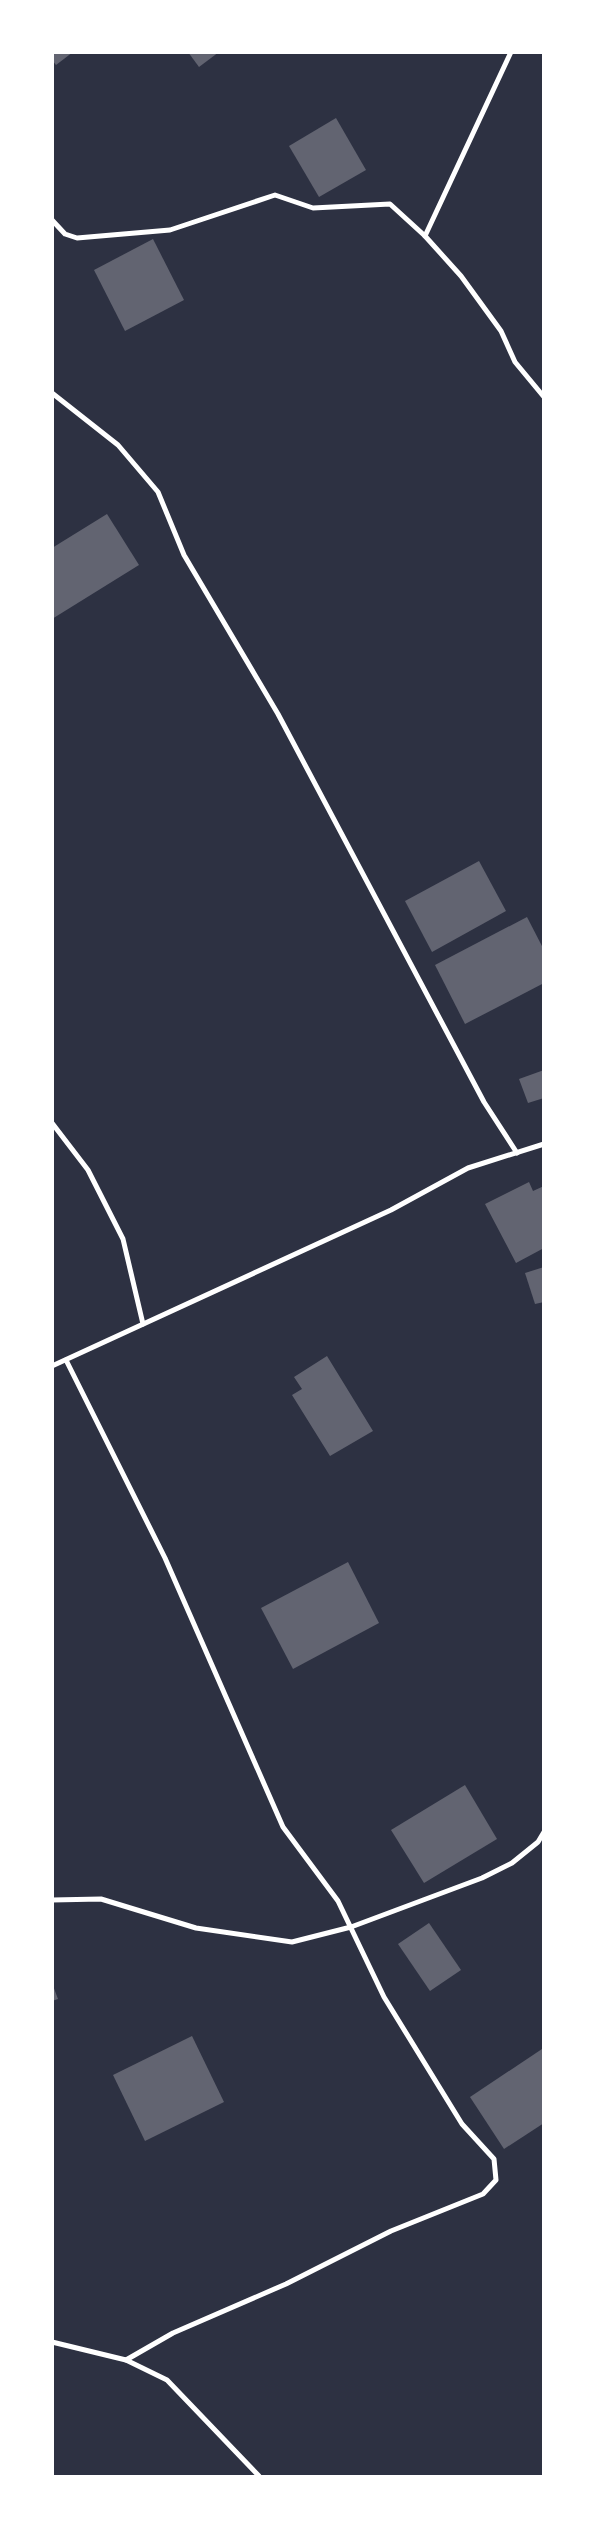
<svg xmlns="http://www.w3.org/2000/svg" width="596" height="2529" font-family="'Asap Condensed',sans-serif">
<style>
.building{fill:#626471}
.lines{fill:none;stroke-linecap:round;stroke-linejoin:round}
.minor{stroke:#fff;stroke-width:5}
</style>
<rect width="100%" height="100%" fill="#2d3142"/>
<g class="building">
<polygon points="52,52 73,52 56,65 52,60"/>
<polygon points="188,52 219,52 199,67"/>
<polygon points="336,118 366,170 319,197 289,146"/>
<polygon points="153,239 184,300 125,331 94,270"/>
<polygon points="107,514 139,565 52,619 52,548"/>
<polygon points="479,861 506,911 432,952 405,901"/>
<polygon points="527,917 544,950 544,983 465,1024 435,965"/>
<polygon points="544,1070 544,1098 528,1103 519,1079"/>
<polygon points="529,1182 533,1191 544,1186 544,1248 516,1263 485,1204"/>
<polygon points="544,1267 544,1302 535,1304 525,1273"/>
<polygon points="327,1356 373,1431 330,1456 292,1395 302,1389 294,1377"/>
<polygon points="348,1562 379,1623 293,1669 261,1608"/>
<polygon points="465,1785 497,1839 424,1883 391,1830"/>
<polygon points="429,1923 461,1970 430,1991 398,1944"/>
<polygon points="52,1983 58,1999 52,2001"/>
<polygon points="192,2036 224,2102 145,2141 113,2075"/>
<polygon points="542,2049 544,2123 504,2149 470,2097"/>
</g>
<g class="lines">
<g class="minor">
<polyline points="52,220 65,234 77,238 170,230 275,195 313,208 390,204 425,236 461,276 501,331 515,362 544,397"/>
<polyline points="425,236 511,52"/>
<polyline points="52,393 118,445 158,492 184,555 278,714 484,1102 517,1153"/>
<polyline points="52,1123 88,1170 123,1239 143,1324"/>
<polyline points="66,1360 165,1558 283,1827 338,1901 384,1997 462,2124 494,2159 496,2180 483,2194 391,2231 286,2284 173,2333 126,2360"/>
<polyline points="52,1366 391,1210 468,1168 544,1144"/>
<polyline points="52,1900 101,1899 196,1928 292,1942 351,1927 482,1878 512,1863 538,1842 544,1832"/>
<polyline points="52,2342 126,2360 167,2380 259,2476"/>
</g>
</g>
<rect width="596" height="2529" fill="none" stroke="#ffffff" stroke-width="108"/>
</svg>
